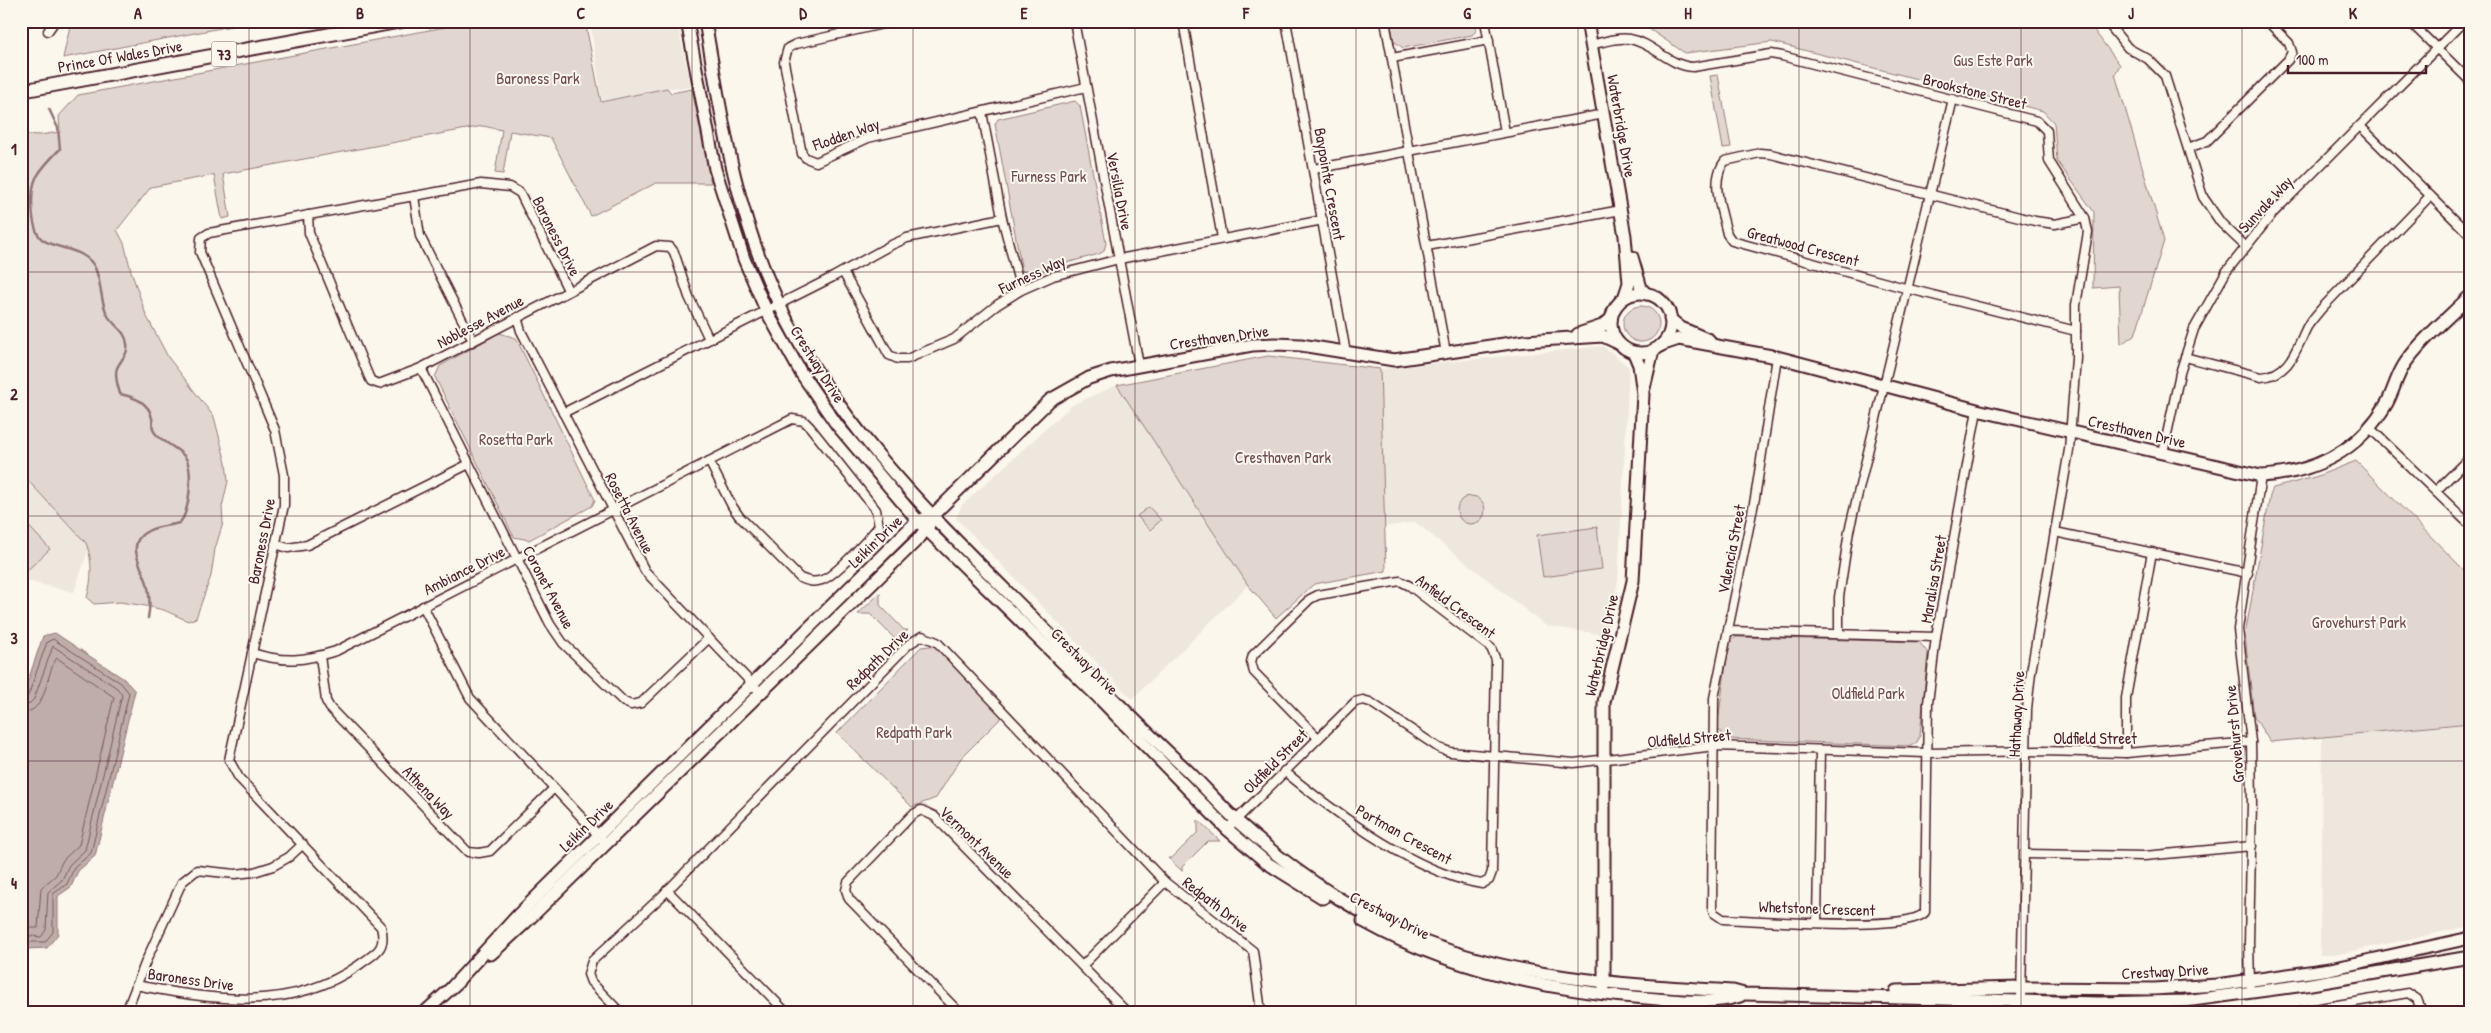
<svg xmlns="http://www.w3.org/2000/svg" width="2491" height="1033" font-family="'Patrick Hand',sans-serif">
<style>
.built{fill:#eee7de}
.green{fill:#e2d7d0;stroke:#967b7e}
.water{fill:#bfadaa;stroke:#907477}
.lines{fill:none;stroke-linecap:round;stroke-linejoin:round}
.shore{stroke:#79585e;stroke-width:1}
.stream{stroke:#907477;stroke-width:2.5}
.street-casing{stroke:#4a1f2b;stroke-width:11}
.secondary-casing{stroke:#4a1f2b;stroke-width:15}
.primary-casing{stroke:#4a1f2b;stroke-width:16}
.street{stroke:#fbf7ec;stroke-width:8}
.secondary{stroke:#fbf7ec;stroke-width:11}
.primary{stroke:#fbf7ec;stroke-width:12}
.grid{fill:none;stroke:#4a1f2b;stroke-width:1;stroke-opacity:0.55}
.labels{text-anchor:middle;dominant-baseline:central;stroke-width:4;stroke-linejoin:round;paint-order:stroke}
.shield{fill:#fbf7ec;stroke:#7f6065;stroke-width:1}
.shield-label{font-size:15px;font-weight:bold;fill:#4a1f2b}
.street-label{font-size:16px;fill:#4a1f2b;stroke:#fbf7ec}
.park-label{font-size:16px;fill:#704d54;stroke:#fbf7ec}
.neatline{fill:none;stroke:#4a1f2b;stroke-width:2}
.grid-label{font-size:16px;text-anchor:middle;font-weight:bold;fill:#4a1f2b}
</style>
<rect width="100%" height="100%" fill="#fbf7ec"/>
<filter id="ink" filterUnits="userSpaceOnUse"><feTurbulence type="fractalNoise" baseFrequency=".02" numOctaves="2"/><feDisplacementMap in="SourceGraphic" scale="10" xChannelSelector="R" yChannelSelector="G"/><feConvolveMatrix kernelMatrix="1 2 1 2 8 2 1 2 1" color-interpolation-filters="sRGB"/></filter>
<g filter="url(#ink)">
<g class="built">
<polygon points="590,21 677,21 691,87 670,88 602,101"/>
<polygon points="1603,346 1629,367 1618,582 1606,635 1546,626 1415,522 1384,527 1380,369"/>
<polygon points="1117,385 1248,585 1132,699 956,518 962,505 1072,405"/>
<polygon points="21,470 90,544 74,592 26,581 21,593"/>
<polygon points="2470,723 2470,926 2334,955 2320,955 2322,737"/>
</g>
<g class="green">
<polygon points="71,21 258,21 63,58"/>
<path d="M 478,21 L 585,21 L 601,102 L 667,88 L 671,93 L 692,89 L 711,183 L 656,183 L 591,216 L 551,138 L 510,131 L 503,174 L 495,173 L 502,130 L 483,126 L 223,174 L 230,217 L 222,219 L 214,175 L 151,187 L 117,230 L 124,243 L 131,271 L 146,315 L 168,357 L 214,417 L 226,463 L 228,481 L 222,507 L 223,523 L 215,549 L 211,576 L 196,618 L 188,621 L 164,610 L 146,606 L 120,602 L 94,604 L 87,598 C 92,580 93,560 86,543 L 21,473 L 21,134 L 40,135 L 60,132 L 59,116 L 78,95 Z"/>
<polygon points="1390,21 1477,21 1476,31 1472,35 1403,48 1394,41"/>
<polygon points="1637,21 2087,21 2120,65 2115,74 2164,241 2135,335 2121,344 2119,286 2093,288 2094,212 2057,161 2054,123 2043,111 1772,42 1685,53"/>
<polygon points="1718,75 1731,147 1723,148 1710,76"/>
<polygon points="1075,101 1080,106 1106,243 1104,251 1099,254 1059,265 1034,275 1022,271 995,124 998,119"/>
<circle cx="1641" cy="324" r="18"/>
<polygon points="499,333 516,338 595,500 592,506 529,540 514,537 435,377 440,366"/>
<polygon points="1268,356 1380,369 1386,571 1314,584 1276,618 1248,585 1117,385"/>
<polygon points="2356,461 2470,576 2470,723 2270,742 2254,717 2245,635 2270,496 2273,488 2315,477"/>
<circle cx="1471" cy="510" r="14"/>
<polygon points="1149,507 1161,520 1150,530 1137,516"/>
<polygon points="21,518 50,549 21,576"/>
<polygon points="1597,527 1602,569 1543,577 1537,535"/>
<polygon points="880,593 880,605 904,630 908,630 894,643 895,639 870,614 858,614"/>
<polygon points="1736,637 1919,642 1928,653 1920,735 1917,742 1911,746 1727,739 1717,728 1729,644"/>
<polygon points="939,645 1005,714 961,758 936,798 912,807 837,733 921,647"/>
<polygon points="1198,820 1220,841 1208,841 1182,867 1182,871 1168,858 1172,858 1198,832"/>
<path d="M 2200,991 C 2165,1001 2075,1003 2040,994 Z"/>
</g>
<polygon class="water" points="55,633 124,679 135,691 95,856 78,871 71,887 58,896 58,934 47,948 27,949 21,946 21,701 43,636"/>
<g class="lines">
<g class="shore">
<polyline points="21,699 28,696 47,642 53,639 121,683 129,693 91,853 74,868 67,884 53,894 53,932 45,942 21,942"/>
<polyline points="21,705 29,704 34,699 53,646 117,688 122,695 85,850 69,865 62,880 48,892 46,930 41,937 21,935"/>
<path d="M 21,713 C 49,712 44,675 57,658 L 114,697 L 79,845 L 63,860 L 56,875 L 41,888 L 38,928 L 21,928"/>
</g>
<path class="stream" d="M 49,109 L 58,128 L 60,149 C 51,158 42,167 36,178 C 30,191 30,231 43,240 C 58,250 86,248 95,268 C 102,283 100,302 108,316 C 114,326 126,331 127,344 C 129,354 121,359 117,368 C 114,376 118,386 120,394 C 134,397 149,402 152,418 C 153,424 151,428 155,433 C 163,443 177,447 185,457 C 194,468 190,515 179,523 C 169,526 157,526 148,531 C 124,543 142,566 147,583 C 150,594 150,607 148,618"/>
<g class="street-casing">
<g id="street">
<polyline points="896,21 796,44 788,48 784,62 802,154 806,158 816,162 868,138 1086,87"/>
<polyline points="1074,21 1139,365"/>
<polyline points="1183,21 1222,238"/>
<polyline points="1286,21 1346,353"/>
<polyline points="1385,21 1446,353"/>
<polyline points="1485,21 1505,132"/>
<polyline points="2106,21 2128,48 2148,59 2165,76 2203,197 2221,223 2245,246"/>
<polyline points="2409,21 2470,81"/>
<polyline points="48,31 55,21"/>
<path d="M 1591,45 C 1603,42 1617,37 1630,39 C 1653,43 1669,66 1693,67 L 1771,54 L 1782,56 L 2037,121 L 2047,131 L 2049,161 L 2085,218 L 2088,232 L 2076,305 L 2076,358 L 2069,450 L 2031,672 L 2027,709 L 2021,1000"/>
<polyline points="1392,58 1489,40"/>
<polyline points="982,112 1002,218 1021,290"/>
<polyline points="2361,127 2470,235"/>
<polyline points="2188,148 2207,141 2288,60 2292,52 2289,43 2267,21"/>
<polyline points="1314,169 1604,114"/>
<polyline points="414,196 420,236 473,341"/>
<polyline points="308,215 309,233 369,377 371,381 379,384 421,368 656,246 670,247 674,252 689,297 709,339"/>
<polyline points="1427,246 1621,210"/>
<polyline points="843,272 889,355 898,359 907,359 954,339 997,305 1021,290 1053,276 1119,259 1323,220"/>
<polyline points="517,317 521,331 645,571 760,692"/>
<path d="M 2076,331 L 1905,288 L 1732,241 L 1727,234 C 1722,211 1709,181 1725,161 L 1760,153 L 1771,154 L 2035,221 L 2055,224 L 2085,218"/>
<path d="M 1777,357 L 1755,498 L 1714,698 L 1712,908 L 1714,913 L 1723,919 C 1755,920 1910,933 1925,912 L 1928,703 L 1936,637 L 1977,410"/>
<path d="M 2185,357 L 2261,377 C 2290,375 2296,349 2307,327 C 2311,321 2317,314 2322,308 L 2430,196"/>
<polyline points="421,368 550,624 563,643 624,702 631,705 641,703 709,638"/>
<polyline points="563,413 833,277 889,246 907,238 1002,218"/>
<polyline points="2369,427 2470,525"/>
<polyline points="2163,453 2180,373 2194,329 2226,272 2273,213 2464,21"/>
<polyline points="2436,491 2470,457"/>
<polyline points="2055,532 2248,573"/>
<polyline points="275,544 288,548 307,545 469,464"/>
<polyline points="423,606 470,698 601,838"/>
<polyline points="1729,631 1936,637"/>
<polyline points="1839,634 1839,597 1849,531 1953,99"/>
<path d="M 252,653 C 285,663 304,661 336,651 L 792,419 L 804,421 L 810,427 L 876,510 L 879,526 C 869,538 835,576 822,580 C 813,583 808,581 800,578 L 739,516 L 732,506 L 709,461"/>
<polyline points="320,656 326,701 330,708 468,852 479,853 490,851 553,789"/>
<polyline points="2126,753 2126,698 2152,552"/>
<path d="M 1284,771 C 1334,812 1417,874 1482,884 L 1489,880 L 1492,872 L 1496,660 L 1491,648 L 1410,586 L 1400,581 L 1318,595 L 1310,599 L 1253,655 L 1251,662 L 1254,672 L 1318,738"/>
<polyline points="1227,829 1355,702 1363,700 1370,702 1439,748 1450,752 1574,763 1715,746 1926,753 2041,751 2126,753 2251,742"/>
<polyline points="2026,854 2144,856 2252,846"/>
<polyline points="667,890 786,1012"/>
<polyline points="1817,922 1820,750"/>
<polyline points="1082,966 1165,882"/>
<polyline points="2250,984 2249,943 2252,804 2251,742 2238,629 2261,476"/>
<path d="M 136,985 C 212,1000 291,1013 359,965 C 375,953 387,950 381,927 L 239,778 L 229,760 L 284,505 L 284,475 L 275,430 L 200,252 L 201,238 L 209,233 L 481,184 L 510,187 L 520,193 L 568,290"/>
<polyline points="126,1012 146,961 182,882 197,870 235,874 254,872 273,866 289,857 303,844"/>
<polyline points="620,1012 591,982 588,974 592,961 662,896 909,644 922,636 937,642 1165,882 1253,951 1261,1012"/>
<polyline points="959,1012 849,899 846,890 848,882 912,815 921,810 934,816 1127,1012"/>
<polyline points="2296,1012 2408,993 2417,999 2422,1012"/>
</g>
</g>
<g class="secondary-casing">
<g id="secondary">
<polyline points="687,21 715,169 744,259 766,310 801,373 837,425 918,521 1099,698 1227,829 1267,863 1323,898"/>
<path d="M 705,21 C 722,120 735,210 778,302 C 840,435 952,535 1053,638 C 1098,684 1143,729 1190,773 C 1206,789 1221,806 1238,822 C 1290,869 1346,908 1410,936 C 1512,979 1625,985 1733,991 L 1744,994 L 2099,1003 L 2185,1001 L 2305,985 L 2470,957"/>
<polyline points="1587,21 1625,236 1629,283 1624,298"/>
<polyline points="1632,257 1641,288 1646,294"/>
<circle cx="1641" cy="323" r="30"/>
<polyline points="1670,319 1681,328 1709,340"/>
<polyline points="1578,334 1602,326 1611,319"/>
<path d="M 1661,345 L 1679,339 L 1777,357 L 1977,410 L 2261,476 C 2314,473 2359,451 2387,403 C 2394,390 2397,374 2406,362 C 2424,337 2449,317 2470,296"/>
<polyline points="1644,388 1653,350"/>
<path d="M 1363,921 C 1452,971 1555,992 1657,999 C 1684,1001 1715,1004 1740,996"/>
<polyline points="491,954 524,924 920,537 929,525"/>
<polyline points="453,986 518,915 911,527 918,521 932,516 1050,400 1089,378 1111,371 1252,345 1275,344 1301,345 1394,360 1525,341 1603,336 1618,343"/>
<polyline points="1604,987 1604,702 1633,581 1643,394 1639,365 1634,353"/>
<polyline points="1896,991 2021,988 2154,989 2217,985 2330,969 2470,938"/>
<polyline points="425,1012 458,982"/>
</g>
</g>
<g class="primary-casing">
<polyline id="primary" points="21,91 402,21"/>
</g>
<use href="#street" class="street"/>
<use href="#secondary" class="secondary"/>
<use href="#primary" class="primary"/>
</g>
</g>
<path class="grid" d="M 249,21 L 249,1012M 470,21 L 470,1012M 692,21 L 692,1012M 913,21 L 913,1012M 1135,21 L 1135,1012M 1356,21 L 1356,1012M 1578,21 L 1578,1012M 1799,21 L 1799,1012M 2021,21 L 2021,1012M 2242,21 L 2242,1012M 21,272 L 2470,272M 21,516 L 2470,516M 21,761 L 2470,761"/>
<g class="labels">
<rect class="shield" x="211.5" y="41.5" width="25" height="25" rx="4"/>
<g class="shield-label">
<text x="224" y="54">73</text>
</g>
<g class="street-label">
<text transform="translate(120 56) rotate(-10)">Prince Of Wales Drive</text>
<text transform="translate(1975 91) rotate(14)">Brookstone Street</text>
<text transform="translate(1622 126) rotate(80)">Waterbridge Drive</text>
<text transform="translate(846 134) rotate(-19)">Flodden Way</text>
<text transform="translate(1330 184) rotate(80)">Baypointe Crescent</text>
<text transform="translate(1120 191) rotate(79)">Versilia Drive</text>
<text transform="translate(2265 204) rotate(-47)">Sunvale Way</text>
<text transform="translate(557 236) rotate(63)">Baroness Drive</text>
<text transform="translate(1803 246) rotate(15)">Greatwood Crescent</text>
<text transform="translate(1032 274) rotate(-25)">Furness Way</text>
<text transform="translate(480 321) rotate(-28)">Noblesse Avenue</text>
<text transform="translate(1219 337) rotate(-8)">Cresthaven Drive</text>
<text transform="translate(818 364) rotate(58)">Crestway Drive</text>
<text transform="translate(2137 431) rotate(13)">Cresthaven Drive</text>
<text transform="translate(630 513) rotate(63)">Rosetta Avenue</text>
<text transform="translate(261 541) rotate(-79)">Baroness Drive</text>
<text transform="translate(875 541) rotate(-44)">Leikin Drive</text>
<text transform="translate(1731 549) rotate(-79)">Valencia Street</text>
<text transform="translate(464 570) rotate(-27)">Ambiance Drive</text>
<text transform="translate(1933 579) rotate(-80)">Maralisa Street</text>
<text transform="translate(549 587) rotate(62)">Coronet Avenue</text>
<text transform="translate(1456 606) rotate(37)">Anfield Crescent</text>
<text transform="translate(1601 645) rotate(-77)">Waterbridge Drive</text>
<text transform="translate(877 659) rotate(-44)">Redpath Drive</text>
<text transform="translate(1085 661) rotate(45)">Crestway Drive</text>
<text transform="translate(2016 714) rotate(-87)">Hathaway Drive</text>
<text transform="translate(2234 734) rotate(-95)">Grovehurst Drive</text>
<text transform="translate(1689 738) rotate(-5)">Oldfield Street</text>
<text x="2095" y="738">Oldfield Street</text>
<text transform="translate(1275 761) rotate(-45)">Oldfield Street</text>
<text transform="translate(429 792) rotate(46)">Athena Way</text>
<text transform="translate(586 825) rotate(-44)">Leikin Drive</text>
<text transform="translate(1404 834) rotate(29)">Portman Crescent</text>
<text transform="translate(977 842) rotate(44)">Vermont Avenue</text>
<text transform="translate(1216 904) rotate(38)">Redpath Drive</text>
<text transform="translate(1817 908) rotate(2)">Whetstone Crescent</text>
<text transform="translate(1390 915) rotate(27)">Crestway Drive</text>
<text transform="translate(2165 971) rotate(-3)">Crestway Drive</text>
<text transform="translate(191 979) rotate(8)">Baroness Drive</text>
</g>
<g class="park-label">
<text x="1993" y="60">Gus Este Park</text>
<text x="538" y="78">Baroness Park</text>
<text x="1049" y="176">Furness Park</text>
<text x="516" y="439">Rosetta Park</text>
<text x="1283" y="457">Cresthaven Park</text>
<text x="2359" y="622">Grovehurst Park</text>
<text x="1868" y="693">Oldfield Park</text>
<text x="914" y="732">Redpath Park</text>
</g>
</g>
<rect width="2491" height="1033" fill="none" stroke="#fbf7ec" stroke-width="55"/>
<path d="M2288 65v8h138v-8" fill="none" stroke="#4a1f2b" stroke-width="2.5"/>
<text x="2296" y="65" font-size="15" fill="#4a1f2b" stroke="#fbf7ec" stroke-width="4" paint-order="stroke">100 m</text>
<rect x="28" y="28" width="2436" height="978" class="neatline"/>
<g class="grid-label">
<text x="138" y="19">A</text>
<text x="360" y="19">B</text>
<text x="581" y="19">C</text>
<text x="803" y="19">D</text>
<text x="1024" y="19">E</text>
<text x="1246" y="19">F</text>
<text x="1467" y="19">G</text>
<text x="1688" y="19">H</text>
<text x="1910" y="19">I</text>
<text x="2131" y="19">J</text>
<text x="2353" y="19">K</text>
<text x="14" y="155">1</text>
<text x="14" y="400">2</text>
<text x="14" y="644">3</text>
<text x="14" y="889">4</text>
</g>
</svg>
